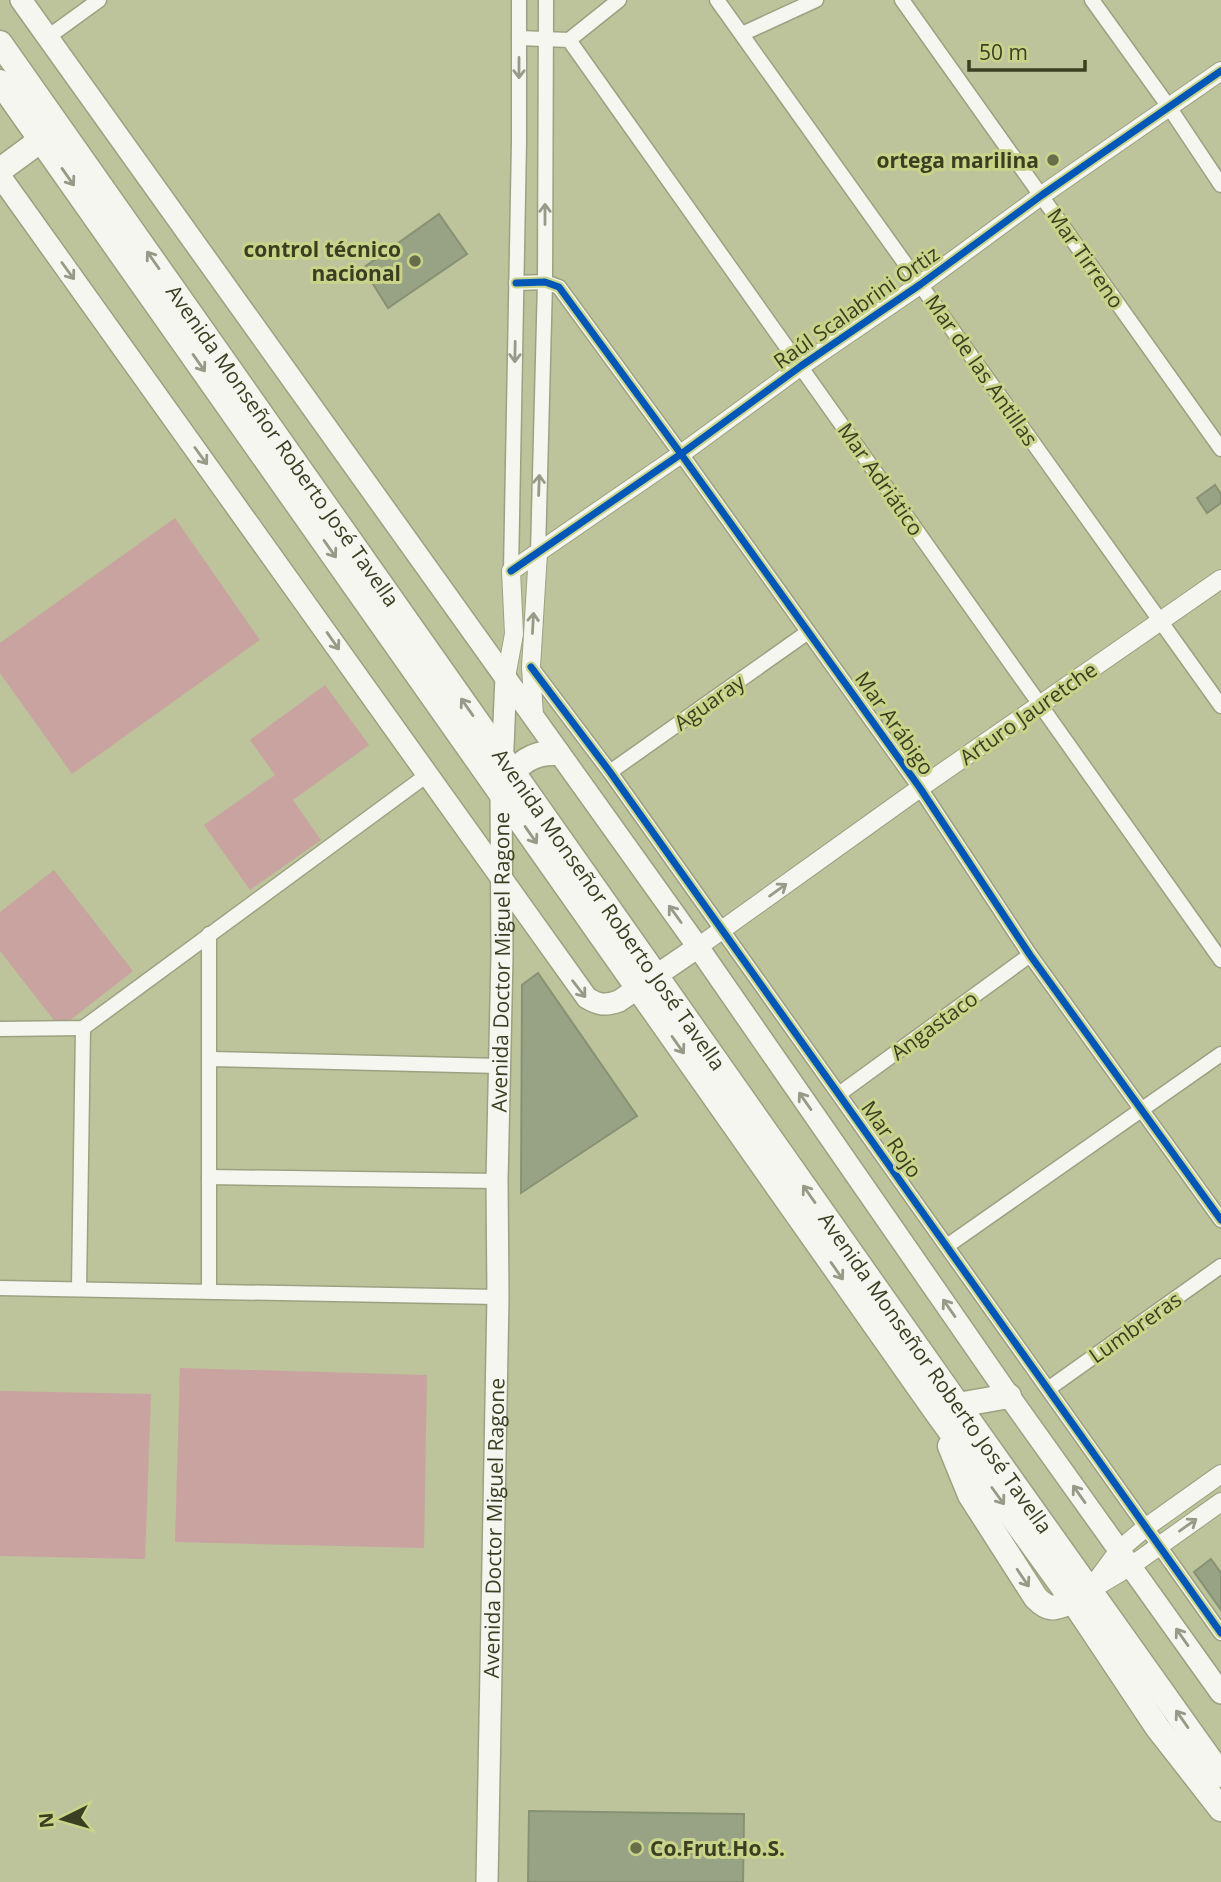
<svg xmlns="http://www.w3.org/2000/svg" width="1221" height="1882" font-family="'Open Sans',sans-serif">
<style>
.green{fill:#c9a3a0}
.building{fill:#98a385;stroke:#879173;stroke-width:2}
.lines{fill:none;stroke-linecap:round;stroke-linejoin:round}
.minor-casing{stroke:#9da181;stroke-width:17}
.tertiary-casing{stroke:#9da181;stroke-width:20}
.secondary-casing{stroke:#9da181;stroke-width:24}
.trunk-casing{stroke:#9da181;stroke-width:27}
.minor{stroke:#f5f6f0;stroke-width:14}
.tertiary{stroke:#f5f6f0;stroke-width:18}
.secondary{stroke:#f5f6f0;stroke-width:21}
.trunk{stroke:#f5f6f0;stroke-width:24}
.cycleway-casing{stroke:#c9d48a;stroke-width:11}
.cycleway{stroke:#0057b8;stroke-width:7}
.oneway{stroke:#989a88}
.poi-dot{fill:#686d4c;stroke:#c9d48a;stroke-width:2.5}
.labels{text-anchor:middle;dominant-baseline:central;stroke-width:6;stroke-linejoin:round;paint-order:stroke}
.poi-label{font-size:21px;font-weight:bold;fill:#3b3f21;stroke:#c9d48a;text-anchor:end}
.street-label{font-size:21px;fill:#3b3f21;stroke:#c9d48a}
</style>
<rect width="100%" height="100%" fill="#bdc39b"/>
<g class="green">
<polygon points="175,518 260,640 72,774 0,673 0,643"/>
<polygon points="325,685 369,745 293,800 321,840 250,890 204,825 275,775 250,740"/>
<polygon points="54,870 133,971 60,1028 0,951 0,912"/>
<polygon points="180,1368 427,1375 424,1548 175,1542"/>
<polygon points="0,1391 151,1394 145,1559 0,1556"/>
</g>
<g class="building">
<polygon points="439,214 467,254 388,308 363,268"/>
<polygon points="1215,485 1221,494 1221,503 1207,513 1197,498"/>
<polygon points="538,973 637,1116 521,1193 522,985"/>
<polygon points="1211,1559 1221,1573 1221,1610 1194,1572"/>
<polygon points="529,1811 744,1814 743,1882 528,1882"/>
</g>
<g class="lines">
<g class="minor-casing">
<g id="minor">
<polyline points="717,0 1221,706"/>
<polyline points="902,0 1221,449"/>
<polyline points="1092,0 1169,107 1221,185"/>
<polyline points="742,34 816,0"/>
<polyline points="48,37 99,0"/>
<polyline points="519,38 569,40 1221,960"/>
<polyline points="569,40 619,0"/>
<polyline points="516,283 545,282 559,287 681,454 920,788 1030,955 1221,1220"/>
<polyline points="538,553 545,282 546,0"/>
<polyline points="511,571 519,142 519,0"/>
<polyline points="531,667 610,772 1221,1633"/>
<polyline points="610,772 808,632"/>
<polyline points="0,1029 83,1028 427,775"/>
<polyline points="210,1059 500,1066"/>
<polyline points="839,1094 1030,955"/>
<polyline points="209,1177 497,1181"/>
<polyline points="947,1246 1221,1054"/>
<polyline points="0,1288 498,1297"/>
<polyline points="79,1288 83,1028"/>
<polyline points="209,1291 209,934"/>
<polyline points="1048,1389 1221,1266"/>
</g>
</g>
<g class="tertiary-casing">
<g id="tertiary">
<polyline points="506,677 514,634 511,571 681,454 801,366 921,284 1042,195 1221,71"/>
<polyline points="534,716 531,667 538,553"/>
<polyline points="698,947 920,788 1221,579"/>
<polyline points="1094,1584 1119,1550 1145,1528 1221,1474"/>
<polyline points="1082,1595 1131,1566 1221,1502"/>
</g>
</g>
<g class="secondary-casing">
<g id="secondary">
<polyline points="21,0 698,947 1009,1396 1221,1693"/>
<path d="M 0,176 L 587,998 C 599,1005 605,1006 619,1001 L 698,947"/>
<path id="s1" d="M 487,1882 L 498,1297 L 497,1181 L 502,955 L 501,792 L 506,677"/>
</g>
</g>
<g class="trunk-casing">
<g id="trunk">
<path id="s2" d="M 0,43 L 958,1405 L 1221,1775"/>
<polyline points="0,82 935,1410 1073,1601 1157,1727 1221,1809"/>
<polyline points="0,170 41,140"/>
<path d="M 505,784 C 518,763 532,752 557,753"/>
<polyline points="958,1405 1009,1396"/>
<path d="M 950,1446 L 970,1495 L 1036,1598 C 1051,1613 1056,1607 1073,1601"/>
</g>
</g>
<use href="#minor" class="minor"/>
<use href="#tertiary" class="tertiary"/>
<use href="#secondary" class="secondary"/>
<use href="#trunk" class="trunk"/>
<g class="cycleway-casing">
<g id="cycleway">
<polyline points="516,283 545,282 559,287 681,454 920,788 1030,955 1221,1220"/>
<polyline points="511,571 681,454 801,366 921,284 1042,195 1221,71"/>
<polyline points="531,667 610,772 1221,1633"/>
</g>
</g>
<use href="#cycleway" class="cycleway"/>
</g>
<defs><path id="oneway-shaft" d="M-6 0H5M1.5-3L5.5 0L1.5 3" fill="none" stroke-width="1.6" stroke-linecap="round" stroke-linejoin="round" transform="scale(1.75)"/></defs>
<g class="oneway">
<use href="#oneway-shaft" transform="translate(519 68) rotate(90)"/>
<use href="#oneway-shaft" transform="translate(68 177) rotate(55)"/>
<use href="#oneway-shaft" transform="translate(545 214) rotate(-90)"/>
<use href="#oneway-shaft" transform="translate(153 260) rotate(-125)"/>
<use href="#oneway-shaft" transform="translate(68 271) rotate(54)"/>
<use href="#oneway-shaft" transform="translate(515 352) rotate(91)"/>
<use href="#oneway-shaft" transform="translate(199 363) rotate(55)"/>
<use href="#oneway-shaft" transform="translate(201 456) rotate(54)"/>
<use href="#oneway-shaft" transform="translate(539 485) rotate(-88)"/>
<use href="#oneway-shaft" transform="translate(330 549) rotate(55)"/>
<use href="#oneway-shaft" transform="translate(533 623) rotate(-87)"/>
<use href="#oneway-shaft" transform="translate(333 641) rotate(55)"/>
<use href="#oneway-shaft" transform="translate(467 707) rotate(-125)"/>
<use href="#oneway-shaft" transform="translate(531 835) rotate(55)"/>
<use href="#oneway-shaft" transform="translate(778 890) rotate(-36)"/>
<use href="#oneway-shaft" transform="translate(675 914) rotate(-126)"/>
<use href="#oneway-shaft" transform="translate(579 989) rotate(52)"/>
<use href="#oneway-shaft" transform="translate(678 1045) rotate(55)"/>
<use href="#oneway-shaft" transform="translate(805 1101) rotate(-125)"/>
<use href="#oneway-shaft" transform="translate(809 1194) rotate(-125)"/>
<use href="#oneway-shaft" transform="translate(837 1271) rotate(55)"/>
<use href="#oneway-shaft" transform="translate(949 1308) rotate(-125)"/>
<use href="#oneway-shaft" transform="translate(1079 1494) rotate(-125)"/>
<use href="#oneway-shaft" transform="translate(998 1496) rotate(54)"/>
<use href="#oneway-shaft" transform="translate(1188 1525) rotate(-35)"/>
<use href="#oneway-shaft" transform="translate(1023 1578) rotate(56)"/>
<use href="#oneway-shaft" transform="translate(1182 1637) rotate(-125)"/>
<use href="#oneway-shaft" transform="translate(1182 1719) rotate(-125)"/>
</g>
<g class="poi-dot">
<circle cx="1053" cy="160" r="7"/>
<circle cx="415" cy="261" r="7"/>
<circle cx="636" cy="1848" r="7"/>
</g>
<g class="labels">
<g class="poi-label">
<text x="1039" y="160">ortega marilina</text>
<text x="401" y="249">control técnico<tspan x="401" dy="24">nacional</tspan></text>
<text x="650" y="1848" text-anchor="start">Co.Frut.Ho.S.</text>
</g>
<g class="street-label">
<text transform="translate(1086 258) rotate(55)">Mar Tirreno</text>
<text transform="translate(856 307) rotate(-35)">Raúl Scalabrini Ortiz</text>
<text transform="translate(982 370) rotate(55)">Mar de las Antillas</text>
<text stroke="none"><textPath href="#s2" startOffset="492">Avenida Monseñor Roberto José Tavella</textPath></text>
<text transform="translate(881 479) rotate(55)">Mar Adriático</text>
<text transform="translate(709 702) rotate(-35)">Aguaray</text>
<text transform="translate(1028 713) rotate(-35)">Arturo Jauretche</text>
<text transform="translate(895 723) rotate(55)">Mar Arábigo</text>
<text stroke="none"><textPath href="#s2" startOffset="1059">Avenida Monseñor Roberto José Tavella</textPath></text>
<text stroke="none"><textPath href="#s1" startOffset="920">Avenida Doctor Miguel Ragone</textPath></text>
<text transform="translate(934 1025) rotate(-36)">Angastaco</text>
<text transform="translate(892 1139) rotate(55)">Mar Rojo</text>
<text transform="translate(1135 1327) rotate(-35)">Lumbreras</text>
<text stroke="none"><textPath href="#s2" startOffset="1626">Avenida Monseñor Roberto José Tavella</textPath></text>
<text stroke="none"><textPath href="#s1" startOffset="354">Avenida Doctor Miguel Ragone</textPath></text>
</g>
</g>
<g transform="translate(63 1819) rotate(265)" stroke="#c9d48a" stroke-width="5" paint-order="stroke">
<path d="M0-5L12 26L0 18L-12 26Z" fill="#3b3f21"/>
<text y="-10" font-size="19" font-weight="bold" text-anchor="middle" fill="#3b3f21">N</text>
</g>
<path d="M969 60v10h116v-10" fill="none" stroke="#3b3f21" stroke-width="3.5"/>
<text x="979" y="60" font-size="21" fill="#3b3f21" stroke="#c9d48a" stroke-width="5" paint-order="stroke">50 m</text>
</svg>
